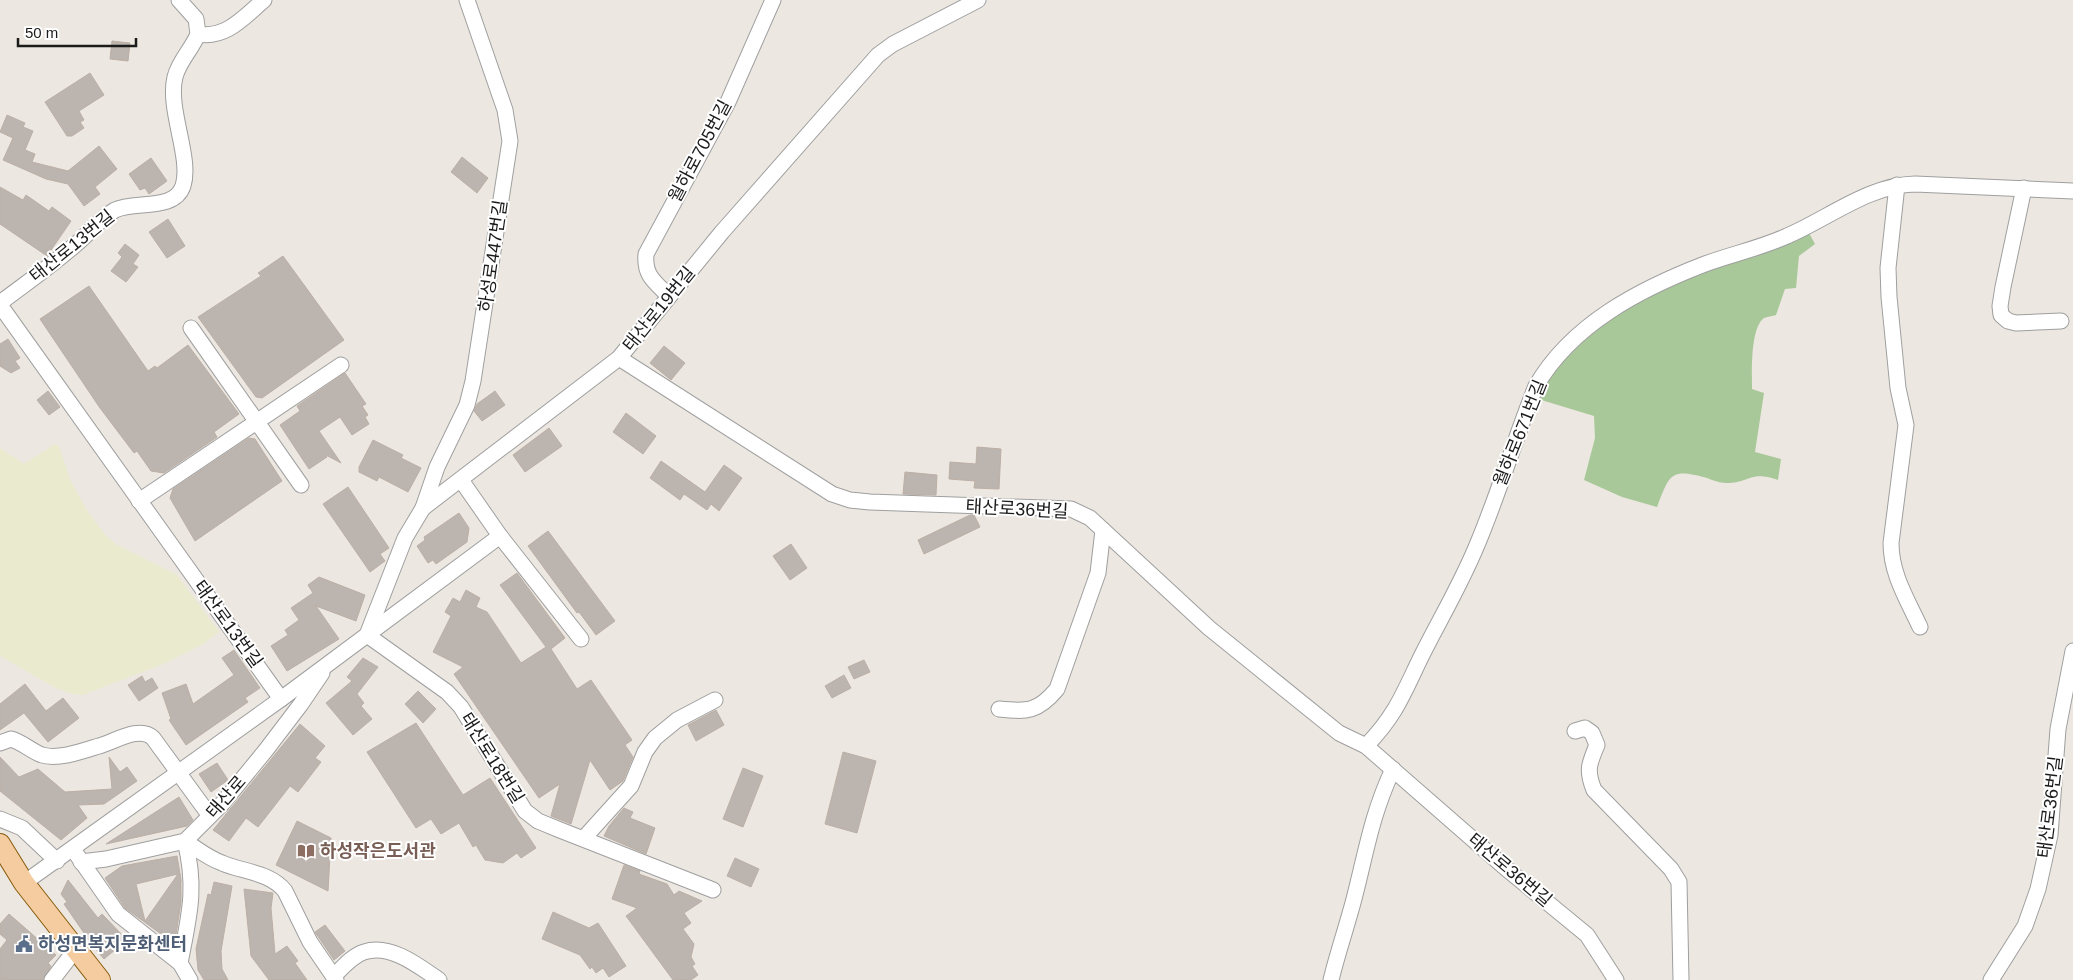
<svg xmlns="http://www.w3.org/2000/svg" width="2073" height="980" font-family="Arial,'Noto Sans KR',sans-serif">
<style>
.farmland{fill:#e9eace}
.forest{fill:#a9c899}
.building{fill:#bcb4ae;stroke:#bcafa5;fill-rule:evenodd}
.lines{fill:none;stroke-linecap:round;stroke-linejoin:round}
.minor-casing{stroke:#9f9f9f;stroke-width:17}
.major-casing{stroke:#875a0b;stroke-width:22}
.minor{stroke:#fff;stroke-width:15}
.major{stroke:#f4cc9f;stroke-width:20}
.labels{text-anchor:middle;dominant-baseline:central;stroke-width:4;stroke-linejoin:round;paint-order:stroke}
.street-label{font-size:18px;fill:#1b1b1b;stroke:#fff}
.education-label{font-size:18px;font-weight:bold;fill:#785e54;stroke:#fff;text-anchor:start}
.service-label{font-size:18px;font-weight:bold;fill:#4e5e75;stroke:#fff;text-anchor:start}
</style>
<rect width="100%" height="100%" fill="#ece8e1"/>
<polygon class="farmland" points="55,444 59,446 70,479 86,509 106,536 117,545 177,575 219,632 203,644 163,664 83,695 72,694 56,688 0,656 0,448 24,464"/>
<path class="forest" d="M 1809,233 L 1815,244 L 1799,256 L 1796,288 L 1785,289 L 1776,315 C 1773,316 1767,317 1764,318 C 1750,328 1752,373 1752,389 L 1764,393 L 1755,452 L 1781,459 L 1778,480 C 1750,470 1750,483 1726,483 C 1720,483 1712,480 1707,478 C 1670,468 1670,474 1657,507 L 1622,497 L 1584,480 L 1595,438 L 1594,416 L 1538,399 C 1540,387 1548,380 1555,370 C 1615,293 1721,267 1809,233 Z"/>
<g class="building">
<polygon points="112,41 130,43 128,61 110,59"/>
<polygon points="90,73 104,95 79,111 84,120 80,122 84,128 72,136 67,136 45,102"/>
<polygon points="7,115 25,123 23,127 33,131 25,150 35,154 32,162 68,171 99,146 117,169 95,187 100,194 84,206 68,184 46,179 3,160 13,138 0,132"/>
<polygon points="462,157 488,178 477,193 451,172"/>
<polygon points="151,158 167,181 149,194 145,188 140,190 129,174"/>
<polygon points="0,187 23,200 26,195 49,211 52,207 71,221 47,256 0,224"/>
<polygon points="168,219 185,246 167,258 149,232"/>
<polygon points="125,244 139,255 133,264 138,267 126,282 111,271 122,257 118,253"/>
<polygon points="283,256 344,340 262,398 256,397 198,317 261,276 258,273"/>
<polygon points="89,286 148,371 155,366 157,368 188,345 239,414 214,432 217,437 164,473 151,471 137,451 134,453 100,408 40,319"/>
<polygon points="8,339 20,358 15,361 20,368 11,373 0,366 0,344"/>
<polygon points="664,346 685,363 671,380 650,363"/>
<polygon points="345,373 366,404 362,406 368,415 365,417 369,424 352,435 340,417 319,431 341,463 326,455 327,457 309,469 280,425 300,411 297,406"/>
<polygon points="48,391 60,407 49,415 37,400"/>
<polygon points="495,391 505,405 482,421 474,411 477,404"/>
<polygon points="626,413 656,436 643,454 613,432"/>
<polygon points="549,428 562,446 525,472 513,455"/>
<polygon points="249,438 255,439 282,481 195,541 170,498 173,489"/>
<polygon points="373,440 403,455 401,458 421,468 408,492 379,477 377,481 359,472 359,467"/>
<polygon points="977,447 1001,449 999,489 974,488 975,481 949,479 950,462 976,464"/>
<polygon points="661,461 705,492 724,465 742,478 719,511 711,504 707,510 684,494 680,500 650,478"/>
<polygon points="905,472 937,475 936,495 903,494"/>
<polygon points="348,487 389,548 380,554 385,561 370,572 323,504"/>
<polygon points="459,513 469,528 467,542 436,564 433,560 428,563 417,546 425,540 424,537"/>
<polygon points="970,515 974,515 980,527 924,554 918,540"/>
<polygon points="548,531 615,621 596,635 579,612 577,613 528,546"/>
<polygon points="791,544 807,568 790,580 773,556"/>
<polygon points="517,573 565,638 551,649 577,689 591,680 632,740 625,745 633,757 623,781 610,790 590,760 571,824 551,816 560,784 539,798 454,674 463,667 433,652 451,616 445,612 453,598 460,602 466,590 480,598 476,607 487,612 521,663 546,647 500,585"/>
<polygon points="319,577 365,595 356,621 316,606 339,639 287,671 271,646 288,635 285,630 299,620 291,608 313,593 308,585"/>
<polygon points="234,650 260,688 245,698 248,702 186,745 169,720 171,719 162,693 186,684 193,704 234,675 222,658"/>
<polygon points="363,658 378,667 357,694 364,703 361,706 372,719 353,735 326,703 352,681 347,677"/>
<polygon points="864,660 870,672 854,679 848,667"/>
<polygon points="844,675 851,688 832,698 825,686"/>
<polygon points="142,676 145,682 152,678 158,688 139,701 128,685"/>
<polygon points="25,684 46,711 63,698 79,718 48,742 24,713 0,730 0,704"/>
<polygon points="418,691 436,709 423,723 405,704"/>
<polygon points="716,710 724,725 696,741 688,725"/>
<polygon points="416,723 463,795 490,778 536,848 521,858 517,853 503,863 485,860 476,845 473,847 459,823 441,834 431,819 416,828 367,752"/>
<polygon points="300,724 325,746 315,758 321,762 298,792 290,786 258,827 246,818 229,841 213,830"/>
<polygon points="843,752 876,761 857,833 825,824"/>
<polygon points="0,757 19,777 38,769 65,792 112,789 109,757 120,772 127,767 137,781 104,804 78,805 87,818 61,840 0,791"/>
<polygon points="217,763 228,780 211,792 199,774"/>
<polygon points="743,768 763,776 743,827 723,819"/>
<polygon points="179,797 193,820 187,826 106,844"/>
<polygon points="624,808 633,812 630,818 655,828 646,854 604,836 609,826"/>
<polygon points="297,821 331,838 328,891 276,865"/>
<path d="M 177,856 L 181,879 L 181,902 L 175,941 L 172,942 L 125,908 L 105,878 L 122,866 ZM 178,874 L 145,921 L 136,884 Z"/>
<polygon points="735,858 759,869 751,887 727,876"/>
<polygon points="624,865 640,871 639,874 667,884 674,895 679,891 702,901 684,913 691,923 683,929 694,944 691,957 695,964 692,966 698,975 691,980 673,980 626,916 637,908 612,899"/>
<polygon points="68,880 98,918 102,914 127,940 104,959 83,934 84,933 64,904 67,902 61,894"/>
<polygon points="214,882 232,886 221,951 222,969 228,980 204,980 198,970 196,949 208,894 211,895"/>
<polygon points="244,889 273,893 271,908 275,954 287,946 298,961 295,963 307,980 269,980 251,956"/>
<polygon points="553,912 589,928 598,923 626,966 609,977 603,968 596,973 592,967 590,969 580,955 542,939"/>
<polygon points="9,914 56,955 48,963 51,966 43,980 0,980 0,949 7,940 0,934 0,924"/>
<polygon points="325,925 345,951 334,960 315,932"/>
</g>
<g class="lines">
<g class="minor-casing">
<g id="minor">
<path d="M 198,34 C 226,39 244,17 264,0"/>
<path d="M 1897,185 L 1888,268 L 1889,297 L 1898,388 L 1906,425 L 1891,543 C 1891,574 1907,599 1920,627"/>
<polyline points="2024,188 2003,287 2000,306 2001,315 2008,321 2016,323 2061,321"/>
<path d="M 669,296 C 655,282 644,276 646,254 L 728,102 L 773,0"/>
<path d="M 0,303 C 25,284 51,266 75,245 C 89,234 99,219 115,210 C 134,200 174,212 183,186 C 192,158 167,109 175,77 C 179,61 192,49 198,34 L 196,19 L 179,0"/>
<polyline points="0,305 281,699"/>
<polyline points="191,328 301,485"/>
<polyline points="619,358 832,494 850,500 870,502 1071,509 1090,518 1209,628 1339,733 1366,746 1508,870 1587,935 1616,980"/>
<polyline points="461,480 500,536 581,639"/>
<polyline points="139,501 341,365"/>
<polyline points="423,508 437,467 467,405 473,381 510,141 505,110 467,0"/>
<path d="M 999,709 C 1027,712 1038,712 1057,689 L 1098,573 L 1103,530"/>
<path d="M 1575,731 L 1585,728 L 1592,733 L 1597,745 C 1589,764 1586,770 1594,790 L 1671,869 L 1679,882 L 1681,980"/>
<path d="M 0,743 L 11,739 C 22,742 31,751 42,755 C 58,760 83,751 99,746 C 114,742 140,725 153,738 L 210,816"/>
<path d="M 1366,746 C 1396,715 1403,694 1421,657 C 1440,619 1461,584 1477,545 C 1499,493 1515,438 1536,386 C 1572,324 1640,289 1705,264 C 1732,254 1761,248 1787,236 C 1829,218 1869,185 1915,184 L 2073,191"/>
<polyline points="0,819 22,828 57,861"/>
<polyline points="584,838 631,786 645,752 655,738 677,720 715,700"/>
<path d="M 185,841 C 197,849 208,858 222,863 C 243,872 270,872 285,891 L 310,942 L 336,980"/>
<polyline points="77,855 118,914 180,963 190,980"/>
<polyline points="81,862 106,859 185,841 221,805 266,750 301,704 322,673"/>
<polyline points="24,883 281,699 500,536"/>
<polyline points="713,890 560,830 538,821 525,811 461,707 447,692 367,635 405,538 423,508 619,358 722,232 878,55 893,44 978,0"/>
<path d="M 180,963 C 189,916 197,889 185,841"/>
<path d="M 334,976 C 343,967 352,956 364,952 C 390,943 419,966 439,980"/>
<polyline points="52,980 76,949"/>
<path d="M 1331,980 C 1338,951 1348,923 1355,895 C 1367,848 1372,814 1393,769"/>
<polyline points="1991,980 2025,926 2038,889 2050,835 2058,729 2073,651"/>
</g>
</g>
<g class="major-casing">
<polyline id="major" points="0,844 24,883 100,980"/>
</g>
<use href="#minor" class="minor"/>
<use href="#major" class="major"/>
</g>
<defs>
<g id="library-bare" transform="scale(1.35)"><path d="M-6-4Q-3-5.5-.7-3.5V5Q-3 3-6 4ZM6-4Q3-5.5 .7-3.5V5Q3 3 6 4Z" fill="#8d6e63" stroke="#fff" stroke-width="2.5" paint-order="stroke"/></g>
<g id="civic-bare" transform="scale(1.35)"><path d="M-.6-6.5H3V-4.5H.6V-3L4-1V1h2V6H-6V1h2V-1L-.6-3ZM-1.2 2.5V6h2.4V2.5Z" fill="#5c6f8a" stroke="#fff" stroke-width="2.5" paint-order="stroke"/></g>
</defs>
<g fill-rule="evenodd">
<use href="#library-bare" x="306" y="851"/>
<use href="#civic-bare" x="24" y="944"/>
</g>
<g class="labels">
<g class="street-label">
<text transform="translate(700 151) rotate(-62)">월하로705번길</text>
<text transform="translate(72 246) rotate(-39)">태산로13번길</text>
<text transform="translate(493 256) rotate(-82)">하성로447번길</text>
<text transform="translate(659 309) rotate(-51)">태산로19번길</text>
<text transform="translate(1520 433) rotate(-68)">월하로671번길</text>
<text transform="translate(1017 509) rotate(3)">태산로36번길</text>
<text transform="translate(228 624) rotate(54)">태산로13번길</text>
<text transform="translate(492 758) rotate(58)">태산로18번길</text>
<text transform="translate(226 797) rotate(-49)">태산로</text>
<text transform="translate(2050 807) rotate(-83)">태산로36번길</text>
<text transform="translate(1510 870) rotate(40)">태산로36번길</text>
</g>
<g class="education-label">
<text x="320" y="851">하성작은도서관</text>
</g>
<g class="service-label">
<text x="38" y="944">하성면복지문화센터</text>
</g>
</g>
<path d="M18 38v8h118v-8" fill="none" stroke="#1b1b1b" stroke-width="2.5"/>
<text x="25" y="38" font-size="15" fill="#1b1b1b" stroke="#ffffff" stroke-width="4" paint-order="stroke">50 m</text>
</svg>
